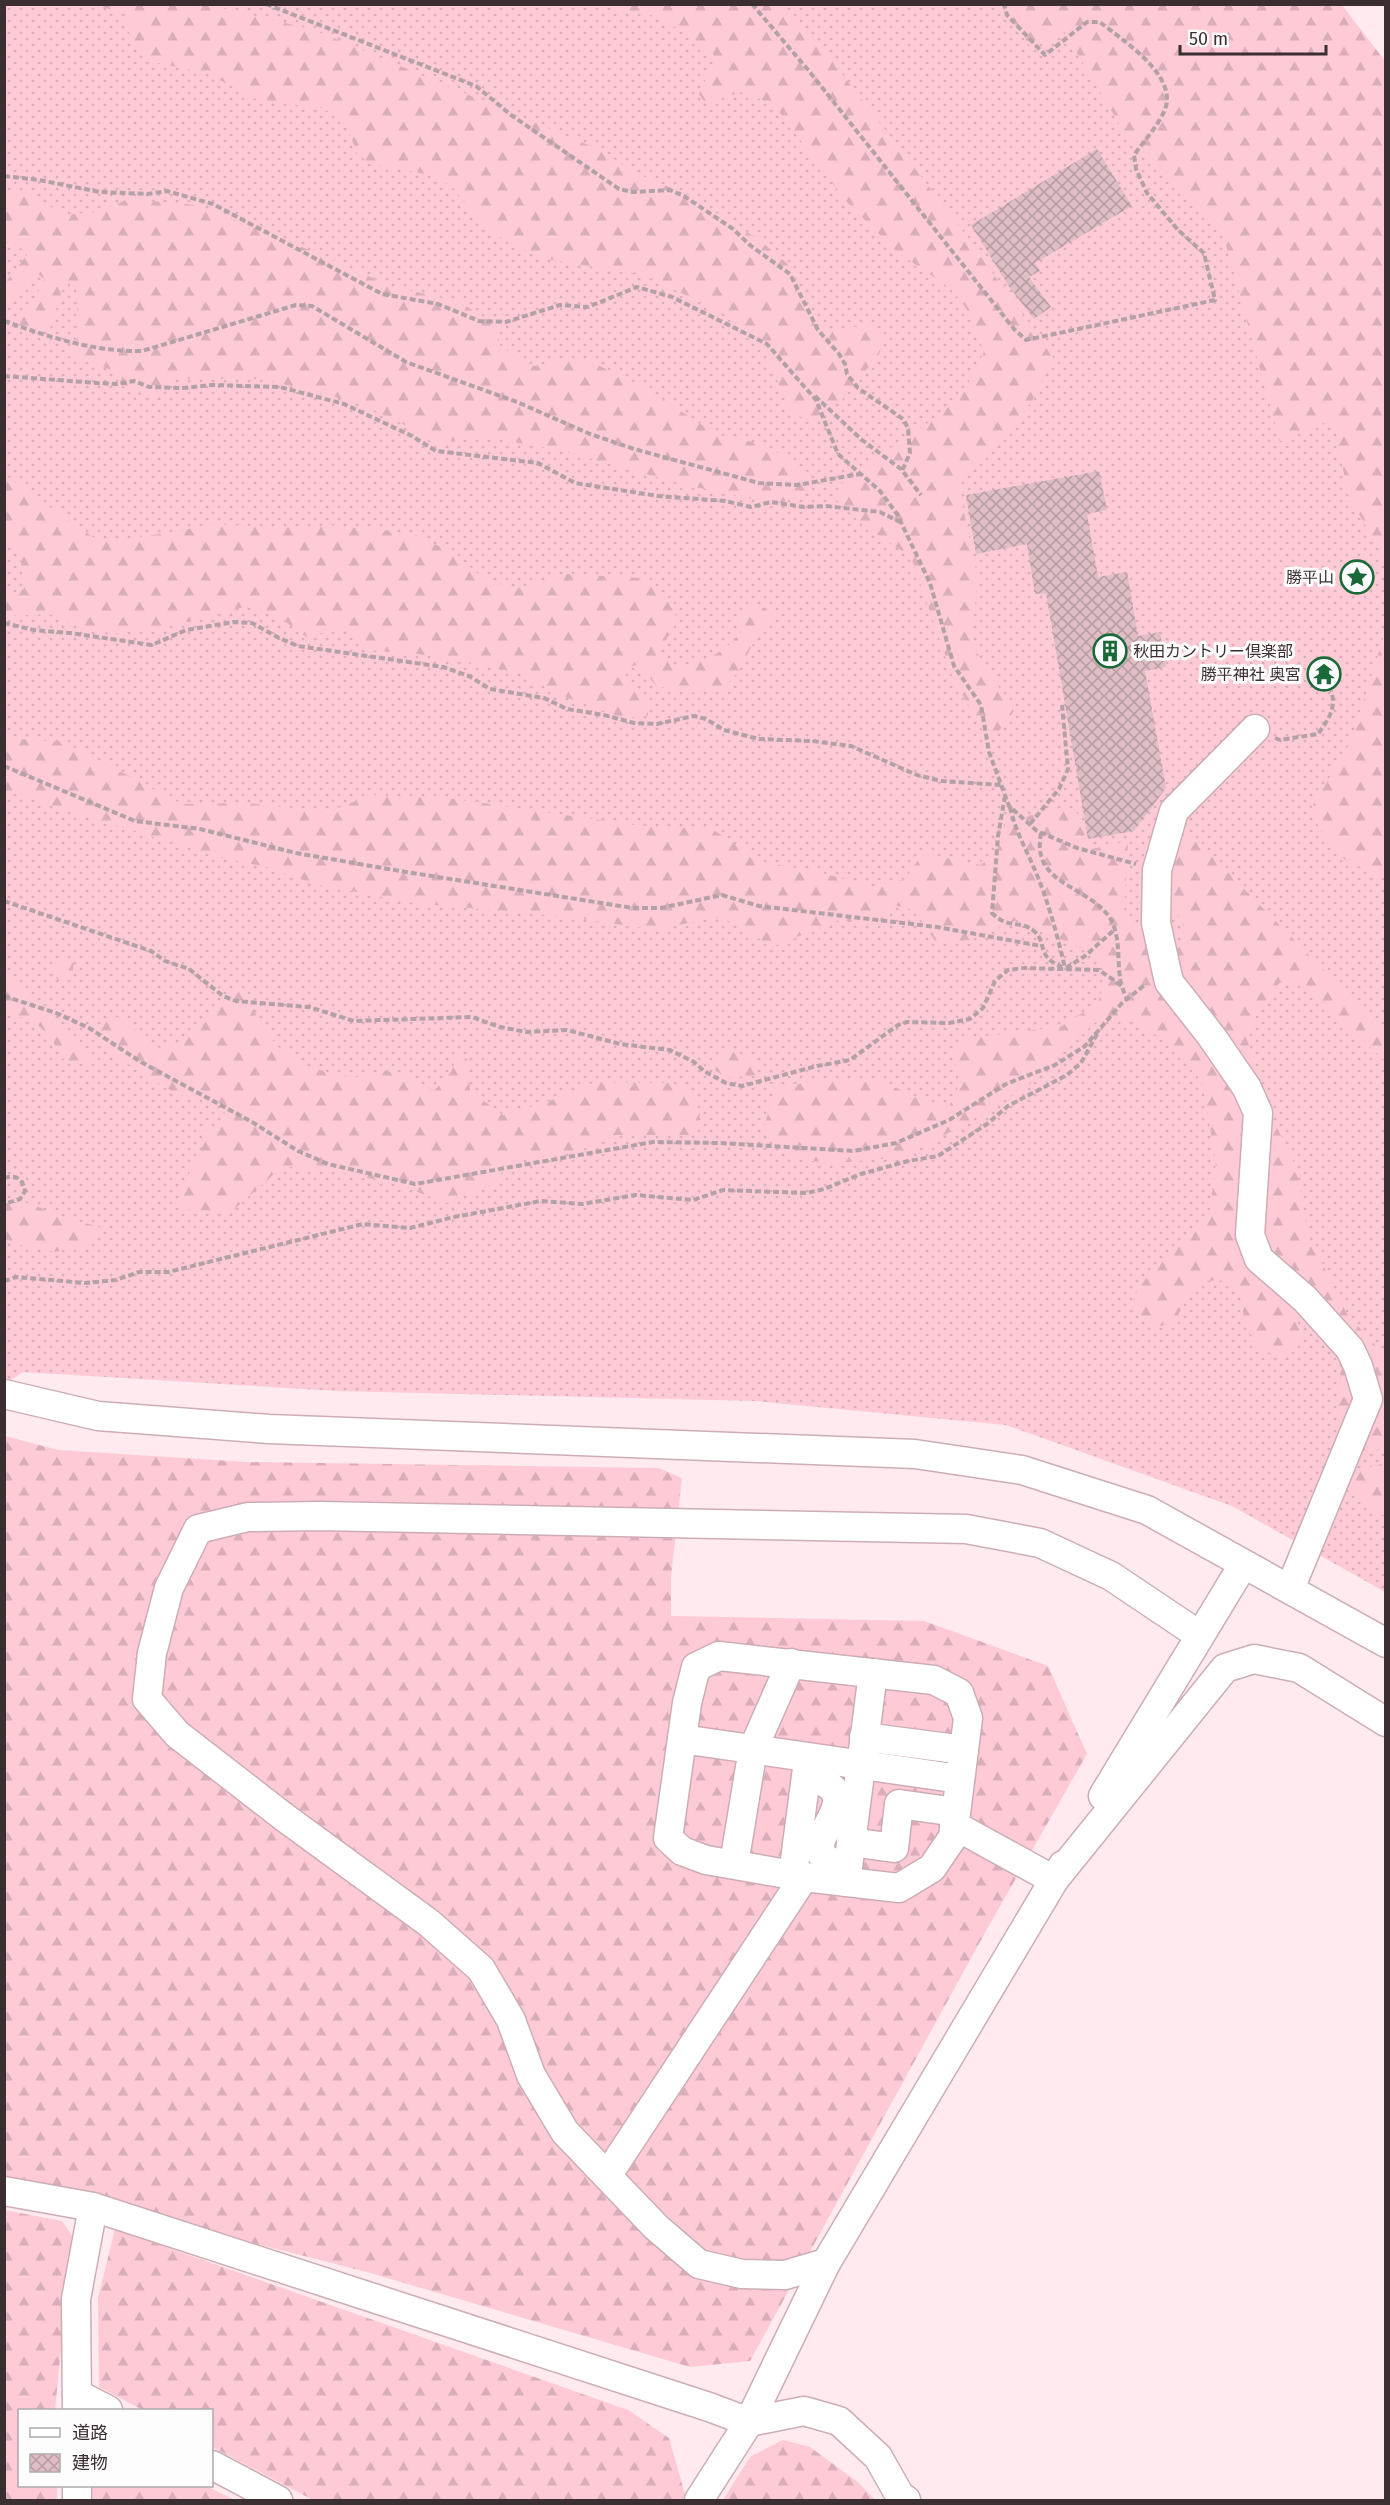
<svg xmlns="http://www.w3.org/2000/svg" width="1390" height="2505" font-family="'Fira Sans','Noto Sans JP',sans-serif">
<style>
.grass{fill:url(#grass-dots)}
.forest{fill:url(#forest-firs)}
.building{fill:url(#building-cross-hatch)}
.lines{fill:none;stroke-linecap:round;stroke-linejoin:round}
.minor-casing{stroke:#cdadb5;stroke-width:31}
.path{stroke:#b2a1a5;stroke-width:4;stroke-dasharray:6 3;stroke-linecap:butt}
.minor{stroke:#fff;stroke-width:28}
.labels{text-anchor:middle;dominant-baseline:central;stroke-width:6;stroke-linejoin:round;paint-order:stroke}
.poi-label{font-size:16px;fill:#3b2e31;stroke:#fdfdfd;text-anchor:end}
</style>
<defs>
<pattern id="grass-dots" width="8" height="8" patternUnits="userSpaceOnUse" patternTransform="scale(1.5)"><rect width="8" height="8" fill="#fdcad6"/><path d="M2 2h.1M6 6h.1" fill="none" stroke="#daaeb8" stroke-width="1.8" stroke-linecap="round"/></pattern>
<pattern id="forest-firs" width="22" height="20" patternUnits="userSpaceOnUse" patternTransform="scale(1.5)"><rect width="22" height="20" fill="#fdcad6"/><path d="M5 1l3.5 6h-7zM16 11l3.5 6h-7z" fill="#daaeb8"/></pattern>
<pattern id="building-cross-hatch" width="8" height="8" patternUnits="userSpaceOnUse" patternTransform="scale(1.5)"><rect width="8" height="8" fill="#dfbec6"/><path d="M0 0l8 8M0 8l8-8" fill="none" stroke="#b69ba1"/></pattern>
</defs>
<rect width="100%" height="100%" fill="#ffeaef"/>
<polygon class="grass" points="5,5 1142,5 1295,248 1385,536 1385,1592 1232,1506 1006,1425 755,1401 337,1391 23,1372 5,1384"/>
<g class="forest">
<polygon points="93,5 210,5 314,30 605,152 629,170 688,195 728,220 758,239 795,270 795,294 813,323 831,329 850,329 867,322 884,336 879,354 842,400 808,422 789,409 764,349 724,314 647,276 541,258 492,233 450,185 426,174 371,164 357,154 346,122 322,108 260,101 206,73 149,61 130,39 126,13"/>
<polygon points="604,5 784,5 813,36 962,230 1053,358 1032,401 1000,442 957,479 978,579 971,643 1014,711 990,743 953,678 911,557 863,525 836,500 845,476 916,432 961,397 984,352 966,308 950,288 897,252 846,201 774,105 743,92 705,102 697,92 712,71 714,55 677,28 644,12 620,13"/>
<polygon points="1002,5 1342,5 1385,61 1385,561 1348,494 1333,419 1280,442 1221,227 1120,125 1063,30 1053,41 1030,46"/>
<polygon points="29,192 63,215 97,212 128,199 196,205 277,236 391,286 460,302 496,326 500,345 528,367 581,357 649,390 717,435 758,443 784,456 812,475 812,491 778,504 690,486 558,450 480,436 434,444 413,429 359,403 262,379 173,379 157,398 128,392 112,370 68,356 79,335 76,289 65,281 50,329 24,333 15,323 35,298 45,279 36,273 25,286 5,303 5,283 27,255 18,245 5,242 5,194"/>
<path d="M 5,475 L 100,542 L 175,532 L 210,524 L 307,528 L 329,525 L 413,534 L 454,553 L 482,577 L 514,589 L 566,574 L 638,578 L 667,596 L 678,621 L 658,652 L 676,667 C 707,660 721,656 742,631 L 738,617 L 756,603 L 774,615 L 757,636 L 738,672 L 721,691 L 685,693 L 657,686 L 636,665 L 625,668 L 624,683 L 647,700 L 648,716 L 623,718 L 560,695 L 520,673 L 419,654 L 367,650 L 344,627 L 330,630 L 308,638 L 276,615 L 248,606 L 163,628 L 102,635 L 49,614 L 5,616 L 5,596 L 24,589 L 20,556 L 5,535 Z"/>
<polygon points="1385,632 1385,879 1340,857 1309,812 1352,739"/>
<polygon points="5,738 64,742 182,804 247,803 328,812 371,795 454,799 648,827 710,828 764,862 818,872 873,887 905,879 923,853 981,865 997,850 1006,822 1057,808 1076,811 1092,849 1128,841 1124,917 1169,951 1185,939 1182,919 1147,884 1144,851 1162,829 1189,833 1385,1032 1385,1061 1304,985 1281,981 1262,1005 1246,1037 1273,1119 1296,1167 1308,1234 1347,1314 1384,1355 1384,1446 1361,1458 1338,1425 1341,1364 1294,1311 1301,1336 1288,1356 1264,1352 1244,1325 1242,1298 1220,1280 1197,1282 1181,1307 1176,1322 1157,1327 1138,1315 1133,1298 1153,1268 1191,1237 1210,1209 1216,1162 1202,1082 1167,1042 1131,1020 1097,1021 1030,1084 967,1123 903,1157 836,1163 800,1160 775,1143 764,1126 776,1088 830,1078 878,1080 922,1100 949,1107 960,1083 952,1049 973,1038 1062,1026 1098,1003 1108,966 1077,946 1017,920 970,940 937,944 915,911 895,905 884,920 868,924 839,920 772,947 735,923 714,917 657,930 568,917 414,903 318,885 266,867 222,858 5,791"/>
<polygon points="55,960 74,963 71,980 59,981 52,973"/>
<polygon points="5,970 32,1000 80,1042 93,1060 74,1065 62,1058 51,1038 32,1019 5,1015"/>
<polygon points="239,985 247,992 258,1020 277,1046 308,1067 352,1078 384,1071 406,1074 434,1091 451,1072 458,1054 468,1060 470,1091 503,1115 547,1102 595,1082 673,1083 691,1093 700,1115 693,1135 616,1135 576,1152 552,1156 518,1157 491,1185 447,1203 393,1183 332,1171 283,1166 231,1212 180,1209 179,1190 201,1154 203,1132 223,1121 226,1105 179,1095 142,1074 99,1043 98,1025 115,1016 133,1027 152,1049 179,1044 216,1013"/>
<polygon points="728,1050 753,1058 759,1075 727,1078 705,1064"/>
<polygon points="5,1203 29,1203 65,1218 100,1227 88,1245 55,1252 19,1245 5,1239"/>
<polygon points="5,1436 58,1450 246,1462 658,1468 682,1478 671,1577 671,1616 924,1621 1048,1666 1087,1754 987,1929 750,2361 690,2367 367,2272 5,2180"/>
<polygon points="1385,1463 1386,1463 1385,1516 1369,1509 1350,1489 1355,1471"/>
<polygon points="4,2210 62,2221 72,2236 55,2410 20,2410 20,2486 57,2486 57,2500 5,2500"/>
<polygon points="115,2229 628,2410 669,2438 686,2498 684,2500 313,2500 212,2447 212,2410 143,2410 99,2387 98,2298"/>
<polygon points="783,2440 810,2447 859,2483 875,2500 723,2500 750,2457"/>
<polygon points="92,2486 206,2486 235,2500 93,2500"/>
</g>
<g class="building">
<polygon points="1097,149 1132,206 1035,263 1040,271 1029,277 1051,307 1034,319 1010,288 971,225"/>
<polygon points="1099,471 1107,510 1087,514 1098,577 1127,572 1138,636 1160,632 1166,667 1145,671 1166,788 1134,831 1088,839 1046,593 1035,594 1027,544 976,554 966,495"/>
<polygon points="1333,665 1334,682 1314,684 1313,666"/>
</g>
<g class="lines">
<g class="minor-casing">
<g id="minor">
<polyline points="1255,729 1174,811 1157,870 1156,923 1169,982 1212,1037 1247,1088 1258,1113 1250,1235 1259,1259 1305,1299 1350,1349 1358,1366 1368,1399 1290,1589"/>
<polyline points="4,1394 98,1416 269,1429 915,1454 1022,1470 1147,1510 1386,1643"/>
<polygon points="719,1656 934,1680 959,1693 968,1718 953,1837 932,1868 899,1888 804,1877 706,1860 682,1851 668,1838 687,1703 696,1667"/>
<polyline points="864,1737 964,1750"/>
<polyline points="682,1739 960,1779"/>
<path d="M 806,1778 C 812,1780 820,1780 825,1783 C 868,1806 777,1855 848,1866"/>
<polyline points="1103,1796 1243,1565"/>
<polyline points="954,1825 1054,1880 1063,1865"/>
<polyline points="851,1842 894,1848 899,1804 956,1812"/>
<polyline points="734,1864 753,1749 791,1663"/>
<polyline points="793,1875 808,1761"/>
<polyline points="846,1882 873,1673"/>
<polyline points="607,2176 804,1877"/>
<polyline points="4,2191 93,2207 709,2407 749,2422 804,2411 839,2421 878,2457 900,2496 906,2500"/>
<polyline points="826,2263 785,2275 742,2274 699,2264 656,2227 565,2132 531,2075 511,2020 481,1969 429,1923 284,1817 177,1734 147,1699 152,1653 169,1588 198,1529 248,1517 320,1516 966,1529 1040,1543 1111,1576 1199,1635"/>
<polyline points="77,2394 108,2410"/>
<polyline points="77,2410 76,2299 93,2207"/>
<polyline points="212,2465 278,2500"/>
<polyline points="77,2486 77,2500"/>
<polyline points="699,2500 749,2422 826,2263 1054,1880 1225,1668 1254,1659 1299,1668 1386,1722"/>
</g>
</g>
<g class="path">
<polyline points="266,4 476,86 511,115 619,189 633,192 670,190 684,196 733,229 751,246 790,274 818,330 839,354 845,364 847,374 858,388 903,419 908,428 910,453 902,471"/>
<path d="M 752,4 L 809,71 L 1014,329 L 1026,340 L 1215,300 L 1204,253 L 1179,231 L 1147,193 L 1136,169 L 1134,155 C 1143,142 1167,116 1167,100 C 1168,69 1122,40 1100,22 L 1087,22 L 1045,55 L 1007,15 L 1004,4"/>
<polyline points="4,176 39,180 100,192 148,194 167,191 213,204 382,294 438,304 479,321 506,322 560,305 588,307 637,287 672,297 767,344 816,400 838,454 880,491 897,514 930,583 954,666 981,705 989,752 1009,806 1037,831 1077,848 1136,864"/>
<path d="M 4,321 C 49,337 94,352 142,351 L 296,305 L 312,306 L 406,362 L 517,402 L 590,434 L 634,449 L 759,483 L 797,485 L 860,474"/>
<polyline points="4,376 97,383 117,384 134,381 149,387 183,388 212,385 280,387 344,404 412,436 436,451 538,463 575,483 658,496 725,501 751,507 771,502 804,507 826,506 880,512 900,522"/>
<polyline points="815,396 862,440 901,469 921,495"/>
<polyline points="4,623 34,630 70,633 152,645 186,630 234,622 252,623 279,638 298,646 443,667 469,676 490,689 544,698 567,709 604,715 634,723 657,724 694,716 706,719 724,730 759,739 812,741 851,746 917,775 941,781 1001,785"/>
<path d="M 1275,738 L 1280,740 L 1318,734 C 1328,720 1337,708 1331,691"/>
<polyline points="4,766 135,821 200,829 296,853 400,871 633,908 661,908 722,895 759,906 937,927 1041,946"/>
<path d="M 1005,796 L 998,836 L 992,913 C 1009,930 1019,919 1034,931 C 1048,943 1035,956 1062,967"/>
<path d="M 1010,807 C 1016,834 1029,854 1039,880 C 1050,908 1058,938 1065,968"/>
<polyline points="1030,824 1059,789 1068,769 1062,705"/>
<path d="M 1041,833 C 1031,883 1083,884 1108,915 C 1121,933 1117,958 1120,978 C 1121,985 1124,993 1127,999"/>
<polyline points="4,901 151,951 165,961 189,969 223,996 236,1001 309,1007 354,1021 472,1017 500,1027 526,1032 567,1030 620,1044 670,1050 694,1062 704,1071 726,1083 742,1086 817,1066 850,1060 898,1025 907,1022 949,1023 970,1019 983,1008 995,981 1008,970 1023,968 1099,970 1122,986"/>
<polyline points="1066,968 1085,956 1114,930"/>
<polyline points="4,996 56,1013 89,1028 141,1062 252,1122 298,1151 328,1164 415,1184 653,1142 720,1143 853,1151 896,1143 949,1120 1006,1084 1055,1065 1085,1046 1122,1003 1146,984"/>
<path d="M 4,1178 C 16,1174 23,1179 25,1191 L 20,1199 L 4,1204"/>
<polyline points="4,1281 16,1277 85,1283 116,1280 139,1272 168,1272 363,1224 410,1228 454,1217 541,1201 582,1204 636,1195 693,1200 723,1190 807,1193 824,1189 861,1174 908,1161 938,1156 987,1124 1008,1106 1067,1075 1081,1063 1097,1034"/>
</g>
<use href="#minor" class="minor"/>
</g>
<defs>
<g id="sight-ring" transform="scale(1.725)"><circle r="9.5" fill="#fdfdfd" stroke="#196939" stroke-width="1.5"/><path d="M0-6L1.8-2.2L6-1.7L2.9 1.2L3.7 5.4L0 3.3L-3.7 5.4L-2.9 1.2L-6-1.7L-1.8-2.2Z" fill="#196939"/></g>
<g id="building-ring" transform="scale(1.725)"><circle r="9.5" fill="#fdfdfd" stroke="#196939" stroke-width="1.5"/><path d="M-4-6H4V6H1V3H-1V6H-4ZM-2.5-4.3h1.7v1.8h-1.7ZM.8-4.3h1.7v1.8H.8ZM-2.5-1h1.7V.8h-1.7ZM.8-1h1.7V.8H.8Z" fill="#196939"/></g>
<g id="temple-ring" transform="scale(1.725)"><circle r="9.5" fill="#fdfdfd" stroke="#196939" stroke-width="1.5"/><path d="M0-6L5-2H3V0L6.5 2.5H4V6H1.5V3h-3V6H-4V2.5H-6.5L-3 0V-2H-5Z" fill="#196939"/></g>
</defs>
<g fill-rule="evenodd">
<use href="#sight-ring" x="1357" y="577"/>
<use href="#building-ring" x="1110" y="651"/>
<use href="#temple-ring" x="1324" y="674"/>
</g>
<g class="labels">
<g class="poi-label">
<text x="1334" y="577">勝平山</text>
<text x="1133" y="651" text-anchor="start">秋田カントリー倶楽部</text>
<text x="1301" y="674">勝平神社 奥宮</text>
</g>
</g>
<rect width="1390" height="2505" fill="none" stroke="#3b2e31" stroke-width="12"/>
<rect x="18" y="2409" width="195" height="78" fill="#fdfdfd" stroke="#afaaab" stroke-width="1.5"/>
<rect x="30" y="2428" width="30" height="9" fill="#ffffff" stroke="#afaaab" stroke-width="1.5"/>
<text x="72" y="2439" font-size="18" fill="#3b2e31">道路</text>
<rect x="30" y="2454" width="30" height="18" fill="url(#building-cross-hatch)" stroke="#afaaab" stroke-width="1.5"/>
<text x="72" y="2469" font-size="18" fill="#3b2e31">建物</text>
<path d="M1180 45v9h146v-9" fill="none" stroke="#3b2e31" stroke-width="3"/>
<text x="1189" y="45" font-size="18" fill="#3b2e31" stroke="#fdfdfd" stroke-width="4.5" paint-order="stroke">50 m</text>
</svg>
